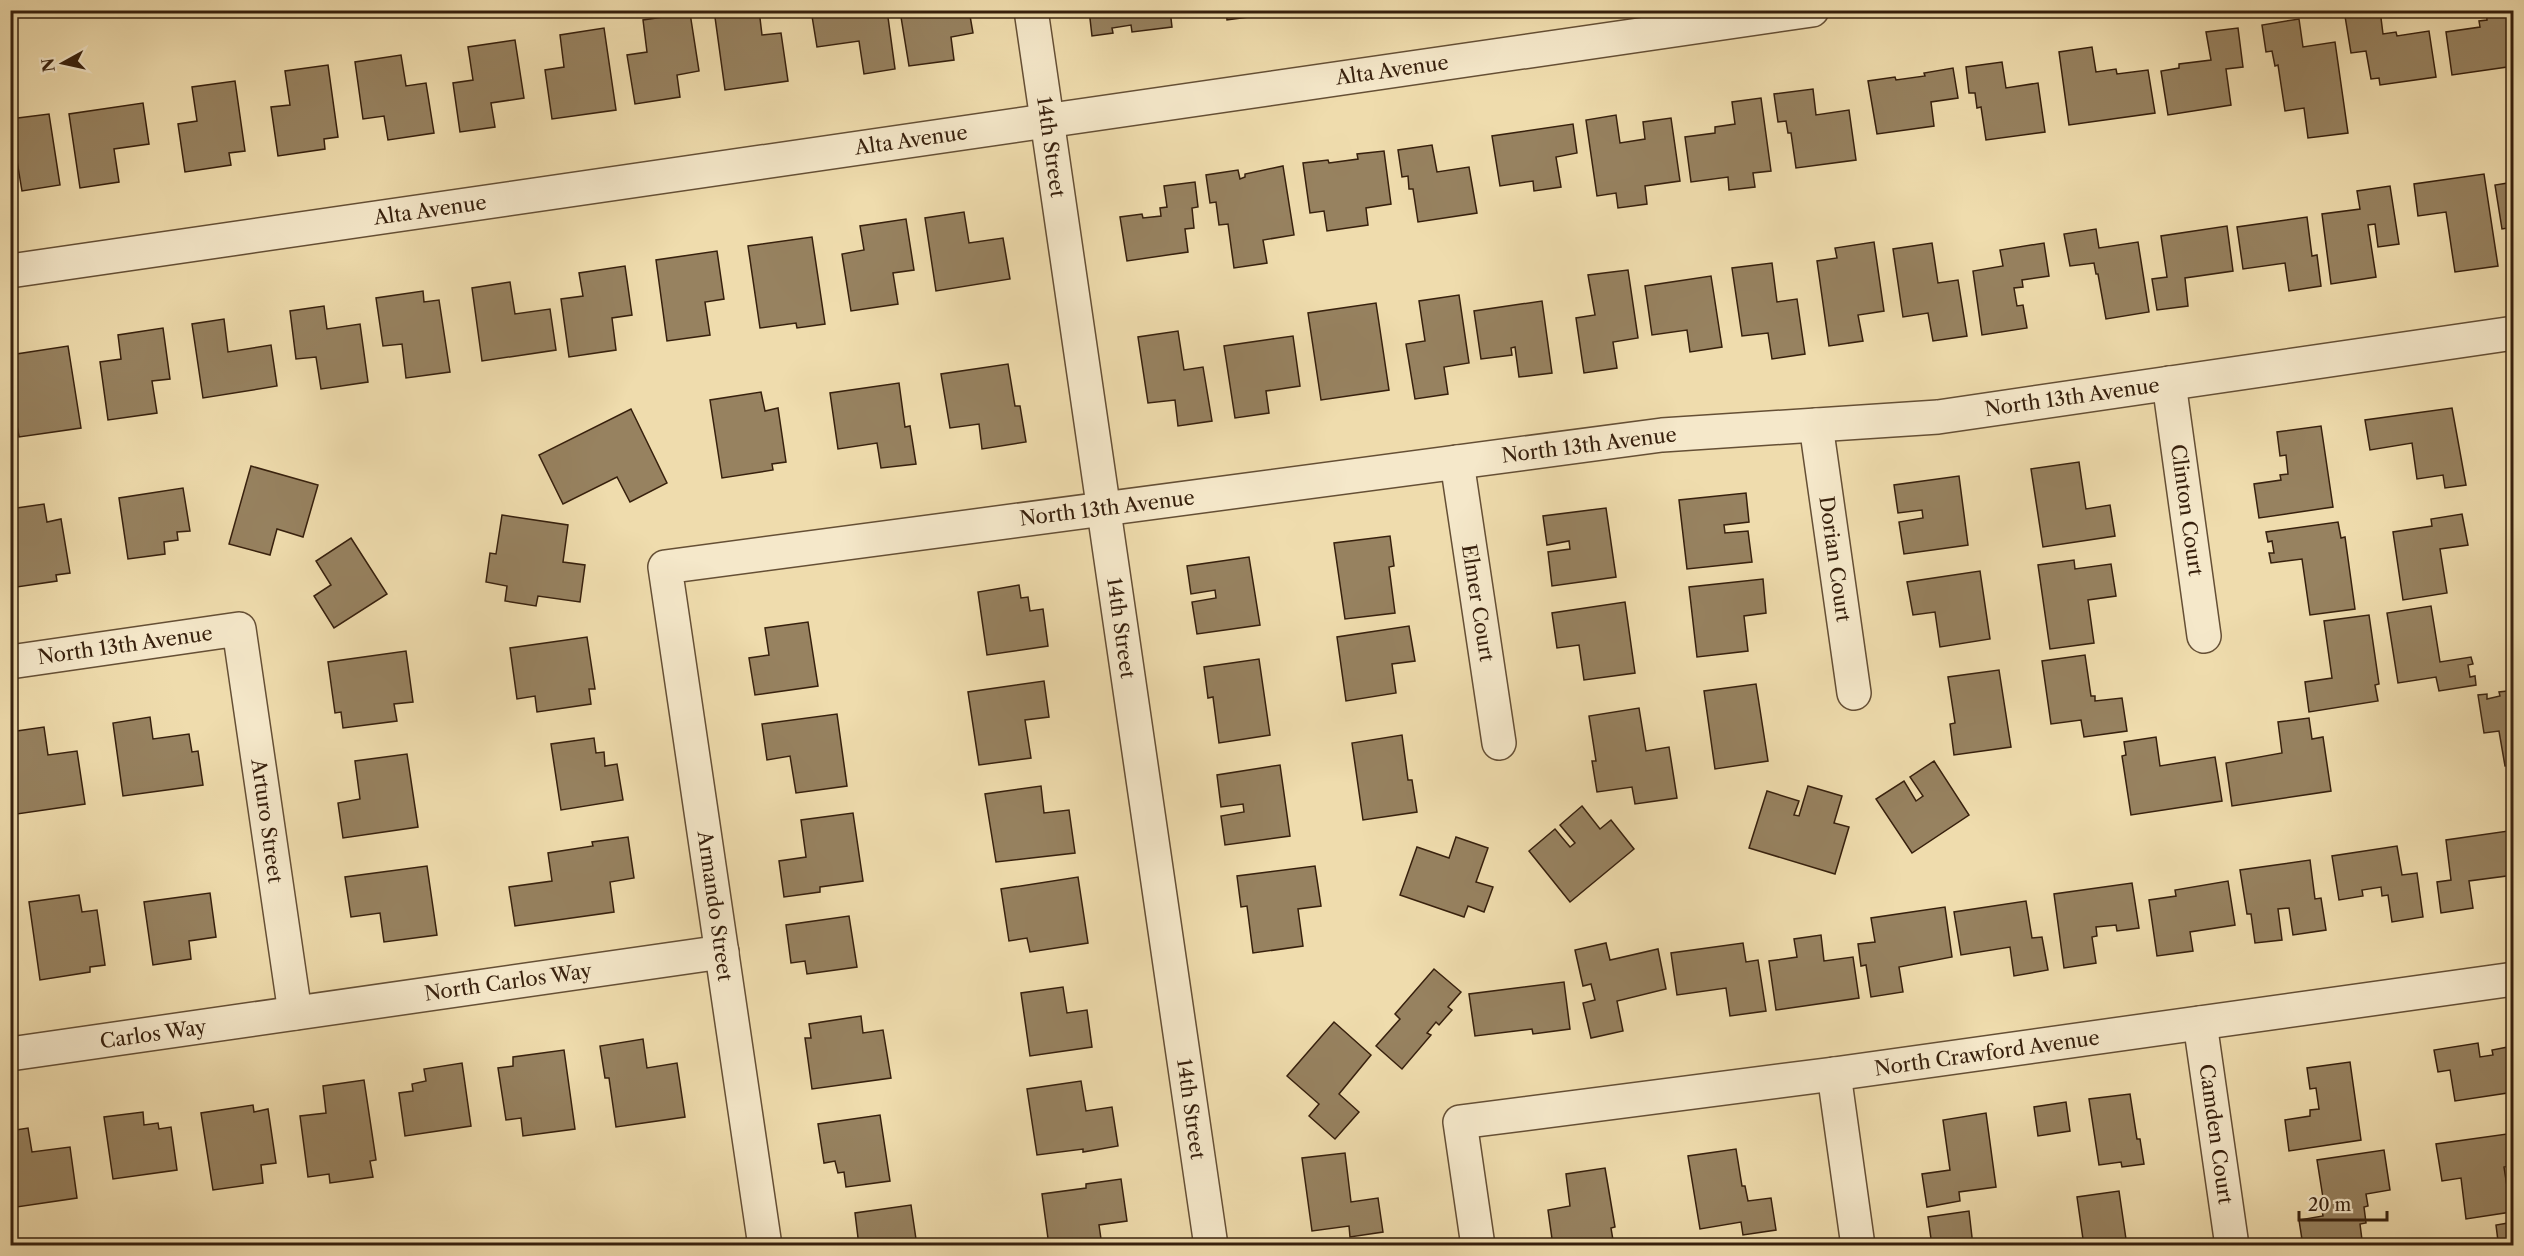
<svg xmlns="http://www.w3.org/2000/svg" width="2524" height="1256" font-family="'Libre Caslon Text',serif">
<style>
.building{fill:#978260;stroke:#37200d;stroke-width:1.5}
.lines{fill:none;stroke-linecap:round;stroke-linejoin:round}
.minor-casing{stroke:#654f35;stroke-width:36}
.minor{stroke:#f5e8ca;stroke-width:33}
.labels{text-anchor:middle;dominant-baseline:central;stroke-width:6;stroke-linejoin:round;paint-order:stroke}
.street-label{font-size:20px;fill:#37200d;stroke:#f5e8ca}
</style>
<rect width="100%" height="100%" fill="#efdcad"/>
<filter id="stains"><feTurbulence type="fractalNoise" baseFrequency=".00333" numOctaves="4"/><feColorMatrix values="0 0 0 0 .2 0 0 0 0 .09 0 0 0 0 .02 0 0 0 .5 -.17"/></filter>
<radialGradient id="worn" r=".72"><stop offset=".6" stop-color="#630" stop-opacity="0"/><stop offset="1" stop-color="#630" stop-opacity=".3"/></radialGradient>
<g class="building">
<polygon points="117,10 148,10 118,15"/>
<polygon points="714,10 759,10 762,35 781,33 788,81 725,90"/>
<polygon points="811,10 887,10 895,69 864,74 859,41 817,47"/>
<polygon points="921,10 969,10 973,33 951,37 954,60 909,66 901,17 921,15"/>
<polygon points="1089,10 1170,10 1172,27 1132,32 1131,25 1112,28 1113,33 1092,36"/>
<polygon points="1226,10 1262,10 1263,15 1227,20"/>
<polygon points="2344,10 2380,10 2383,34 2396,32 2397,36 2429,31 2436,77 2380,85 2379,78 2371,79 2366,51 2351,53"/>
<polygon points="2486,10 2514,10 2514,66 2452,75 2446,32 2480,27 2479,21 2487,20"/>
<polygon points="690,13 699,71 677,75 680,97 635,104 627,55 647,52 643,20"/>
<polygon points="2299,19 2303,47 2335,42 2348,133 2308,138 2304,108 2285,111 2278,65 2275,66 2272,51 2266,52 2262,25"/>
<polygon points="604,28 616,110 552,119 545,70 564,67 560,35"/>
<polygon points="2238,28 2243,67 2226,69 2231,105 2168,115 2161,71 2179,68 2179,64 2211,60 2206,32"/>
<polygon points="515,40 524,98 491,103 495,127 460,132 453,83 473,80 468,47"/>
<polygon points="2092,47 2096,72 2116,69 2117,74 2148,70 2155,113 2069,125 2059,52"/>
<polygon points="401,55 406,86 426,83 434,133 388,140 384,116 363,119 355,62"/>
<polygon points="2002,62 2006,88 2038,83 2045,132 1986,140 1981,107 1977,108 1975,93 1969,93 1966,67"/>
<polygon points="328,65 338,137 324,139 325,149 278,156 271,107 290,105 285,71"/>
<polygon points="1953,68 1958,98 1931,102 1934,126 1877,134 1868,81 1895,77 1896,80 1925,76 1924,73"/>
<polygon points="235,81 245,151 229,153 231,165 185,172 178,124 197,121 192,87"/>
<polygon points="1813,89 1816,115 1849,110 1856,160 1796,168 1791,133 1788,133 1786,121 1778,122 1774,94"/>
<polygon points="1761,98 1771,171 1753,173 1755,187 1729,190 1728,177 1691,182 1685,137 1715,133 1715,127 1735,124 1732,102"/>
<polygon points="143,103 149,144 114,149 119,182 80,188 69,114"/>
<polygon points="49,114 60,185 22,191 17,161 10,162 10,119"/>
<polygon points="1616,115 1620,143 1645,139 1643,122 1671,118 1680,181 1645,186 1647,204 1618,208 1616,193 1597,196 1586,120"/>
<polygon points="1573,124 1577,153 1556,157 1561,187 1534,191 1533,181 1500,186 1492,136"/>
<polygon points="1432,145 1437,172 1469,167 1477,213 1418,222 1413,189 1409,189 1408,176 1402,177 1398,150"/>
<polygon points="1384,151 1391,204 1366,208 1368,225 1327,231 1324,211 1310,213 1303,163 1328,160 1329,163 1358,159 1357,154"/>
<polygon points="1283,166 1294,235 1263,240 1267,263 1234,268 1228,224 1219,225 1216,202 1210,203 1206,175 1238,170 1240,179 1245,177 1245,174"/>
<polygon points="2484,174 2498,266 2455,272 2446,212 2418,216 2414,184"/>
<polygon points="1195,182 1198,207 1192,208 1194,228 1185,229 1188,252 1127,261 1120,217 1142,214 1143,218 1161,216 1160,208 1167,207 1164,186"/>
<polygon points="2514,182 2514,227 2502,229 2495,185"/>
<polygon points="2390,186 2399,244 2378,247 2375,224 2368,225 2376,277 2331,284 2322,214 2360,209 2357,191"/>
<polygon points="964,212 969,243 1003,238 1010,279 936,291 925,218"/>
<polygon points="2307,217 2312,256 2317,255 2321,286 2289,291 2285,263 2243,269 2237,227"/>
<polygon points="906,219 914,270 893,273 898,304 851,311 842,254 864,250 860,226"/>
<polygon points="2227,226 2233,271 2185,278 2188,306 2157,310 2152,279 2167,277 2161,236"/>
<polygon points="2096,229 2099,248 2138,242 2149,312 2106,319 2098,274 2096,274 2094,263 2070,266 2064,234"/>
<polygon points="812,237 825,324 797,328 796,323 760,328 748,246"/>
<polygon points="1874,242 1884,311 1858,315 1863,341 1829,346 1817,261 1837,258 1835,248"/>
<polygon points="1932,243 1938,283 1958,280 1967,336 1933,341 1928,313 1903,317 1893,249"/>
<polygon points="2044,243 2049,276 2022,280 2023,287 2014,288 2017,306 2023,305 2027,328 1982,335 1973,271 2003,266 2000,250"/>
<polygon points="717,251 724,299 705,302 710,335 667,341 656,260"/>
<polygon points="1772,263 1777,302 1797,299 1805,354 1772,359 1768,333 1742,336 1732,268"/>
<polygon points="625,266 632,315 612,318 616,350 569,357 561,299 583,296 579,273"/>
<polygon points="1628,270 1638,338 1613,342 1617,368 1584,373 1576,318 1595,315 1588,275"/>
<polygon points="1711,276 1722,347 1690,352 1687,330 1652,335 1645,286"/>
<polygon points="510,282 515,314 550,309 556,350 482,361 472,288"/>
<polygon points="423,291 424,302 439,300 450,372 406,378 402,344 383,346 376,298"/>
<polygon points="1459,295 1469,363 1444,367 1448,394 1415,399 1406,344 1425,341 1419,301"/>
<polygon points="1542,301 1552,373 1519,377 1515,347 1511,348 1512,355 1481,359 1474,311"/>
<polygon points="1376,303 1389,390 1321,400 1308,313"/>
<polygon points="324,306 327,329 360,324 368,382 321,389 316,357 296,359 290,311"/>
<polygon points="224,319 228,352 271,345 277,386 203,398 192,324"/>
<polygon points="163,328 170,379 152,381 157,413 108,420 100,362 121,359 118,335"/>
<polygon points="1178,331 1184,370 1203,367 1212,421 1178,426 1175,400 1148,403 1138,337"/>
<polygon points="1293,336 1300,386 1266,391 1269,413 1235,418 1224,346"/>
<polygon points="68,346 81,428 19,437 10,383 10,355"/>
<polygon points="1008,364 1015,406 1020,406 1026,442 982,449 979,424 950,428 941,374"/>
<polygon points="899,383 905,427 910,426 916,464 881,468 877,443 838,449 830,393"/>
<polygon points="761,392 765,411 778,408 786,462 772,464 773,470 722,478 710,400"/>
<polygon points="2452,408 2466,485 2445,488 2443,475 2417,479 2412,443 2370,450 2365,420"/>
<polygon points="631,409 667,483 630,502 617,477 563,504 539,455"/>
<polygon points="2321,426 2333,507 2259,518 2254,484 2281,480 2280,475 2288,474 2286,455 2280,456 2277,432"/>
<polygon points="2079,462 2086,509 2110,505 2115,536 2043,547 2031,469"/>
<polygon points="251,466 318,485 303,537 277,529 270,555 229,544"/>
<polygon points="1959,476 1968,545 1904,554 1899,522 1923,518 1922,510 1898,513 1894,485"/>
<polygon points="183,488 190,531 177,532 178,540 164,542 165,554 128,559 119,498"/>
<polygon points="1746,493 1749,522 1724,525 1725,533 1748,531 1752,562 1687,569 1679,500"/>
<polygon points="44,504 47,522 61,519 70,573 56,575 57,581 10,588 10,509"/>
<polygon points="1606,508 1616,577 1552,586 1548,552 1570,549 1569,541 1547,545 1543,516"/>
<polygon points="2462,514 2468,545 2440,549 2447,593 2403,600 2393,532 2432,526 2431,519"/>
<polygon points="502,515 568,525 563,562 585,565 580,602 538,596 536,606 505,601 507,586 486,582 490,553 496,554"/>
<polygon points="2338,522 2341,538 2345,537 2355,609 2310,615 2302,559 2271,563 2269,553 2274,553 2272,541 2268,542 2266,532"/>
<polygon points="1390,536 1394,566 1389,567 1395,613 1345,619 1334,543"/>
<polygon points="351,538 387,594 334,628 314,596 331,585 316,561"/>
<polygon points="1249,557 1260,625 1197,634 1192,602 1216,598 1215,590 1191,594 1187,566"/>
<polygon points="2074,560 2075,569 2111,564 2116,596 2088,600 2094,643 2050,649 2038,565"/>
<polygon points="1980,571 1990,639 1940,647 1935,612 1913,615 1907,582"/>
<polygon points="1763,579 1766,613 1744,616 1748,651 1697,657 1689,587"/>
<polygon points="1019,585 1021,598 1028,597 1030,611 1043,609 1048,646 987,655 978,592"/>
<polygon points="1625,602 1635,673 1584,680 1579,645 1557,648 1552,613"/>
<polygon points="2431,606 2440,662 2471,657 2473,664 2468,665 2470,677 2475,676 2476,685 2439,691 2436,677 2398,683 2387,613"/>
<polygon points="2369,615 2379,684 2375,685 2378,701 2309,712 2305,682 2332,678 2324,621"/>
<polygon points="808,622 818,686 755,695 749,658 769,655 765,628"/>
<polygon points="1409,626 1415,661 1392,664 1396,693 1346,701 1337,637"/>
<polygon points="587,637 595,689 589,689 591,704 537,712 535,696 517,699 510,648"/>
<polygon points="406,651 413,702 394,704 397,721 343,728 341,712 335,713 328,662"/>
<polygon points="2085,655 2091,696 2095,696 2095,701 2122,698 2127,731 2084,737 2081,720 2051,724 2042,661"/>
<polygon points="1259,659 1270,735 1219,743 1213,697 1208,698 1204,667"/>
<polygon points="1999,670 2011,747 1954,755 1950,724 1955,723 1948,677"/>
<polygon points="1044,681 1049,717 1025,720 1031,758 979,765 968,692"/>
<polygon points="1756,684 1768,761 1715,769 1704,691"/>
<polygon points="2507,691 2514,723 2514,765 2505,766 2499,731 2484,733 2478,695 2487,694 2487,699 2500,696 2499,692"/>
<polygon points="1639,708 1646,751 1669,747 1677,798 1635,804 1632,787 1597,792 1592,761 1596,761 1589,716"/>
<polygon points="837,714 847,786 796,793 790,756 767,760 762,724"/>
<polygon points="150,717 153,739 189,734 192,752 198,751 203,785 123,796 113,723"/>
<polygon points="2309,718 2312,739 2323,737 2331,791 2232,806 2226,763 2282,753 2278,722"/>
<polygon points="44,727 48,755 77,751 85,804 17,814 10,772 10,732"/>
<polygon points="1402,735 1408,780 1412,780 1417,812 1363,820 1352,743"/>
<polygon points="2156,737 2160,766 2215,757 2222,801 2131,815 2122,756 2126,755 2124,742"/>
<polygon points="594,738 596,753 604,752 605,766 617,764 623,800 561,810 551,744"/>
<polygon points="407,754 418,827 343,838 338,803 360,799 355,761"/>
<polygon points="1934,761 1969,815 1912,853 1876,799 1904,781 1916,801 1923,796 1910,777"/>
<polygon points="1280,765 1290,836 1225,845 1221,816 1244,812 1243,804 1221,807 1217,775"/>
<polygon points="1041,786 1044,813 1069,810 1075,853 996,862 985,794"/>
<polygon points="1808,786 1842,796 1834,823 1849,827 1835,874 1749,848 1767,791 1799,801 1794,815 1799,816"/>
<polygon points="1582,806 1600,829 1611,820 1634,849 1570,902 1529,851 1555,829 1570,847 1575,843 1560,825"/>
<polygon points="853,813 863,881 820,887 820,892 784,897 779,861 806,857 801,820"/>
<polygon points="2508,831 2514,875 2469,881 2473,908 2441,913 2437,882 2451,880 2446,840"/>
<polygon points="628,837 634,878 610,882 614,912 515,926 509,887 552,881 548,853 593,846 592,842"/>
<polygon points="1456,837 1488,848 1476,882 1493,887 1484,912 1468,906 1464,917 1400,895 1417,847 1449,858"/>
<polygon points="2397,846 2402,875 2417,873 2423,917 2392,922 2388,895 2382,896 2381,887 2362,890 2363,896 2339,900 2332,856"/>
<polygon points="2310,860 2315,899 2321,898 2326,930 2293,935 2289,908 2278,909 2282,940 2255,943 2251,914 2247,914 2240,870"/>
<polygon points="427,866 437,935 384,942 380,913 351,917 345,877"/>
<polygon points="1315,866 1321,906 1298,909 1303,946 1253,953 1247,906 1241,907 1237,876"/>
<polygon points="1078,877 1088,943 1030,952 1027,938 1009,941 1001,889"/>
<polygon points="2228,881 2235,925 2190,932 2193,951 2157,956 2149,900 2176,896 2175,890"/>
<polygon points="2132,883 2139,928 2117,931 2116,925 2096,927 2097,936 2092,937 2096,963 2064,968 2054,894"/>
<polygon points="210,893 216,937 189,941 191,959 153,965 144,902"/>
<polygon points="79,895 82,912 97,910 105,965 90,967 90,972 40,980 29,902"/>
<polygon points="2026,901 2032,938 2042,937 2048,970 2014,976 2010,947 1961,955 1954,912"/>
<polygon points="1945,907 1952,957 1899,967 1903,992 1871,997 1866,965 1861,966 1858,944 1875,942 1871,918"/>
<polygon points="849,916 857,967 807,974 805,961 791,963 786,925"/>
<polygon points="1821,935 1824,961 1853,957 1859,998 1776,1010 1769,961 1797,957 1794,939"/>
<polygon points="1606,943 1610,960 1658,949 1666,989 1617,1001 1623,1031 1591,1038 1583,1003 1595,1000 1591,984 1583,986 1575,950"/>
<polygon points="1743,943 1746,962 1758,960 1766,1011 1730,1016 1726,988 1677,995 1671,953"/>
<polygon points="1434,969 1461,992 1448,1007 1452,1010 1439,1025 1436,1022 1427,1033 1431,1035 1402,1069 1376,1046 1400,1019 1395,1014"/>
<polygon points="1564,982 1570,1029 1533,1034 1532,1029 1475,1036 1469,994"/>
<polygon points="1063,987 1067,1013 1087,1010 1092,1047 1030,1056 1021,993"/>
<polygon points="861,1016 863,1033 883,1030 891,1078 812,1089 805,1038 811,1038 809,1024"/>
<polygon points="1334,1022 1371,1055 1339,1094 1359,1112 1335,1139 1309,1116 1319,1104 1287,1076"/>
<polygon points="643,1039 647,1068 677,1063 685,1117 616,1127 609,1078 605,1078 600,1046"/>
<polygon points="2478,1043 2480,1057 2493,1055 2492,1050 2513,1046 2514,1092 2455,1101 2450,1070 2438,1072 2434,1050"/>
<polygon points="564,1050 575,1129 523,1136 521,1118 506,1120 498,1068 513,1066 513,1057"/>
<polygon points="2350,1062 2361,1140 2289,1151 2285,1120 2310,1116 2310,1110 2319,1109 2316,1088 2310,1089 2307,1068"/>
<polygon points="462,1063 471,1126 405,1136 399,1093 413,1091 412,1084 426,1081 424,1069"/>
<polygon points="364,1080 376,1160 370,1161 373,1177 330,1183 329,1174 308,1177 300,1116 326,1113 323,1086"/>
<polygon points="1081,1081 1086,1111 1112,1107 1118,1146 1083,1152 1083,1149 1037,1155 1027,1089"/>
<polygon points="2130,1094 2137,1139 2140,1139 2144,1164 2122,1167 2121,1162 2099,1165 2089,1099"/>
<polygon points="2066,1102 2070,1131 2038,1136 2034,1107"/>
<polygon points="253,1105 254,1112 268,1109 276,1163 261,1165 263,1183 213,1190 201,1113"/>
<polygon points="143,1112 144,1125 158,1123 159,1129 171,1127 177,1170 113,1179 104,1117"/>
<polygon points="1986,1113 1996,1187 1959,1192 1960,1201 1927,1207 1922,1174 1950,1170 1943,1120"/>
<polygon points="880,1115 890,1181 846,1187 844,1172 838,1173 835,1161 824,1163 818,1124"/>
<polygon points="28,1128 32,1152 70,1147 77,1198 10,1208 10,1131"/>
<polygon points="2514,1133 2514,1165 2504,1167 2511,1212 2466,1219 2461,1178 2442,1181 2436,1144"/>
<polygon points="1736,1149 1742,1186 1745,1186 1748,1201 1771,1198 1776,1230 1743,1235 1741,1222 1700,1229 1688,1156"/>
<polygon points="2384,1150 2390,1190 2366,1194 2368,1206 2364,1207 2366,1223 2360,1224 2362,1240 2333,1246 2303,1246 2299,1220 2323,1216 2321,1204 2324,1204 2317,1160"/>
<polygon points="1345,1153 1351,1202 1378,1198 1383,1232 1350,1237 1349,1226 1312,1231 1302,1158"/>
<polygon points="1605,1168 1615,1227 1611,1228 1614,1246 1553,1246 1548,1210 1570,1206 1566,1174"/>
<polygon points="1121,1179 1127,1221 1099,1225 1102,1246 1049,1246 1042,1194 1086,1188 1086,1184"/>
<polygon points="2119,1191 2127,1246 2084,1246 2077,1197"/>
<polygon points="911,1205 917,1246 859,1246 855,1213"/>
<polygon points="1969,1211 1973,1246 1932,1246 1928,1217"/>
<polygon points="2514,1222 2514,1246 2468,1246 2498,1241 2496,1225"/>
<polygon points="700,1241 701,1246 665,1246"/>
<polygon points="1773,1241 1773,1246 1738,1246 1738,1245"/>
<polygon points="2154,1242 2155,1246 2131,1246"/>
</g>
<g class="lines">
<g class="minor-casing">
<g id="minor">
<polyline points="1031,10 1211,1246"/>
<polyline points="10,271 1812,10"/>
<polyline points="2169,383 2204,636"/>
<polyline points="1816,425 1854,693"/>
<polyline points="1457,462 1499,743"/>
<polyline points="10,662 239,629 295,1013"/>
<polyline points="2200,1023 2232,1246"/>
<polyline points="10,1054 722,952"/>
<polyline points="1834,1074 1858,1246"/>
<polyline points="765,1246 665,567 1662,435 1938,417 2514,333"/>
<polyline points="1478,1246 1460,1122 1834,1074 2514,979"/>
</g>
</g>
<use href="#minor" class="minor"/>
</g>
<g class="labels">
<g class="street-label">
<text transform="translate(1392 70) rotate(-8)">Alta Avenue</text>
<text transform="translate(911 140) rotate(-8)">Alta Avenue</text>
<text transform="translate(1051 147) rotate(82)">14th Street</text>
<text transform="translate(430 210) rotate(-8)">Alta Avenue</text>
<text transform="translate(2072 397) rotate(-8)">North 13th Avenue</text>
<text transform="translate(1589 445) rotate(-7)">North 13th Avenue</text>
<text transform="translate(1107 508) rotate(-7)">North 13th Avenue</text>
<text transform="translate(2187 510) rotate(82)">Clinton Court</text>
<text transform="translate(1835 559) rotate(82)">Dorian Court</text>
<text transform="translate(1478 603) rotate(81)">Elmer Court</text>
<text transform="translate(1121 628) rotate(82)">14th Street</text>
<text transform="translate(125 645) rotate(-8)">North 13th Avenue</text>
<text transform="translate(267 821) rotate(82)">Arturo Street</text>
<text transform="translate(715 906) rotate(82)">Armando Street</text>
<text transform="translate(508 982) rotate(-8)">North Carlos Way</text>
<text transform="translate(153 1034) rotate(-8)">Carlos Way</text>
<text transform="translate(1987 1053) rotate(-8)">North Crawford Avenue</text>
<text transform="translate(1191 1109) rotate(82)">14th Street</text>
<text transform="translate(2216 1134) rotate(82)">Camden Court</text>
</g>
</g>
<rect width="2524" height="1256" fill="none" stroke="#efdcad" stroke-width="36"/>
<rect x="12" y="12" width="2500" height="1232" fill="none" stroke="#37200d" stroke-width="3"/>
<rect x="18" y="18" width="2488" height="1220" fill="none" stroke="#37200d" stroke-width="1.5"/>
<g transform="translate(63 63) rotate(262)" stroke="#f5e8ca" stroke-width="4.5" paint-order="stroke">
<path d="M0-4.5L10 22L0 15L-10 22Z" fill="#37200d"/>
<text y="-9" font-size="16" font-weight="bold" text-anchor="middle" fill="#37200d">N</text>
</g>
<path d="M2299 1211v9h88v-9" fill="none" stroke="#37200d" stroke-width="3"/>
<text x="2308" y="1211" font-size="18" fill="#37200d" stroke="#f5e8ca" stroke-width="4.5" paint-order="stroke">20 m</text>
<rect width="100%" height="100%" filter="url(#stains)"/>
<rect width="100%" height="100%" fill="url(#worn)"/>
</svg>
